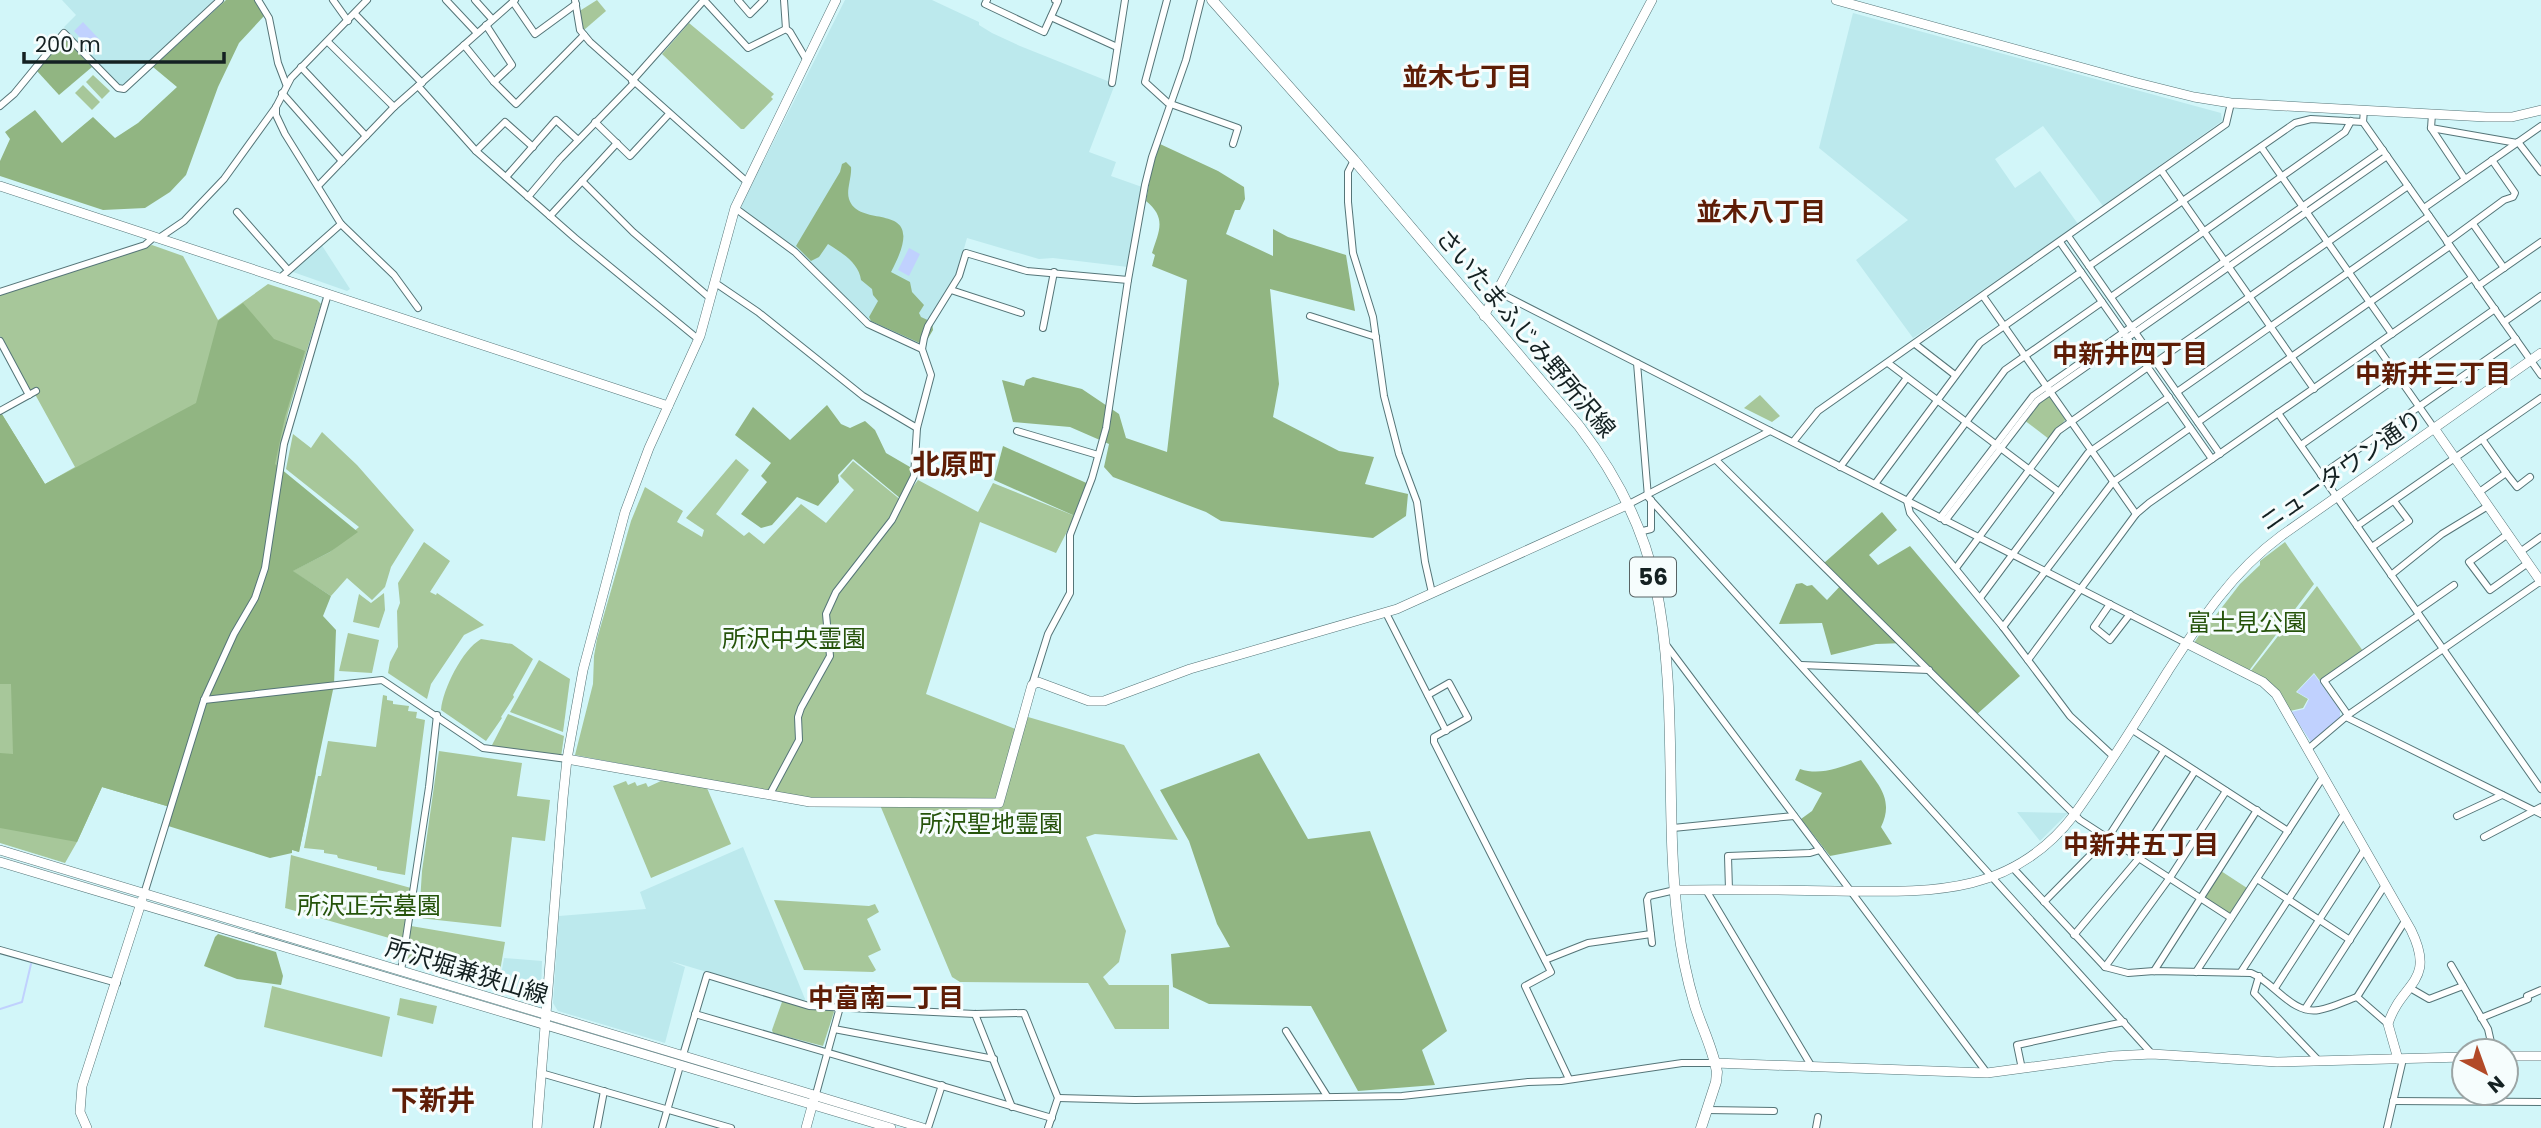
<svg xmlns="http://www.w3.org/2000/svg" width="2541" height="1128" font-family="Poppins,'Noto Sans JP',sans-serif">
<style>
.built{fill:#bce9ed}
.green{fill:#a7c79a}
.forest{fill:#91b582}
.water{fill:#c0d1fe}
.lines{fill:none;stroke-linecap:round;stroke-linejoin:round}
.stream{stroke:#c0d1fe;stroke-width:2}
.street-casing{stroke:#557578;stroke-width:8}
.secondary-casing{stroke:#557578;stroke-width:10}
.primary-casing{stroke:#557578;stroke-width:11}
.street{stroke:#fff;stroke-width:6}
.secondary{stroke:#fff;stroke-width:9}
.primary{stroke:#fff;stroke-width:10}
.labels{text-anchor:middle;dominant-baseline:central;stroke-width:6;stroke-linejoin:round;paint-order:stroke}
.shield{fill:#f6fdfd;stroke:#586364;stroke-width:2}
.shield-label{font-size:23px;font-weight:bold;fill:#142122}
.street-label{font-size:24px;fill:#142122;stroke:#f6fdfd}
.park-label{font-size:24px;fill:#25530a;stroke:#f6fdfd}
.neighbourhood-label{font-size:26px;font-weight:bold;fill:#5e1d06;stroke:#f6fdfd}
.quarter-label{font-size:28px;font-weight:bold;fill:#5e1d06;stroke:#f6fdfd}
</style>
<rect width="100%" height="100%" fill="#d2f6f9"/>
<g class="built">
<polygon points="62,0 214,0 124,85 119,86 64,27 76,15"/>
<polygon points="845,0 932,0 979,22 979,25 992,33 1020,46 1115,84 1089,152 1116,162 1111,176 1142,187 1128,267 1053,258 1039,259 967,238 956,277 930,317 921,342 915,344 870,322 841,293 743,211 741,206"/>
<polygon points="1853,13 2221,113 2222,121 2103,206 2043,126 1995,159 2015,188 2040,171 2078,224 1913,338 1856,260 1908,220 1819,148"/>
<polygon points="321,244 350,289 347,291 293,272 293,269"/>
<polygon points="2017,812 2068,813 2040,841"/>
<polygon points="743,847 805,999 804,1001 670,961 685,967 665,1043 558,1011 553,1003 559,916 646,909 640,892"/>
<polygon points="504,958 542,961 541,993 527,1001 498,992"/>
</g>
<g class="green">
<polygon points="597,0 606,11 584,30 582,29 578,12"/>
<polygon points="689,23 774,94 771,97 773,99 744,129 741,129 662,54"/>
<polygon points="93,75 110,91 102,99 86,82"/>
<polygon points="83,85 100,102 92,110 75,93"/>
<polygon points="152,245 183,256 218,320 268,284 317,300 321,304 288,413 269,506 316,773 299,852 170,807 102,787 77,842 65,863 0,843 0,411 45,484 75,467 36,396 30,392 0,336 0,294"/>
<polygon points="1760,395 1780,416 1772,422 1744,408"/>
<polygon points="2047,397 2050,397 2066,419 2049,439 2024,420 2037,403"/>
<polygon points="322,432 357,465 414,530 391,567 385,587 372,600 347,578 331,596 292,571 330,552 359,527 286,469 293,434 311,448"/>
<polygon points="736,459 749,470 716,514 744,536 749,532 764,544 801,504 826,523 854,490 840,476 853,461 902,501 918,480 978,512 993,483 1075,516 1056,553 980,522 926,694 1023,732 1028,717 1124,745 1178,840 1095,834 1086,837 1126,931 1119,962 1103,977 1109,985 1169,985 1169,1029 1115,1029 1088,983 960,982 952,977 880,805 818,801 575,755 593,684 594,656 597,639 631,521 645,487 683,511 677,522 702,537 704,530 686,518"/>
<polygon points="424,542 450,561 430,592 436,595 437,593 484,625 464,635 431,684 427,699 388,673 390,662 398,647 397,611 400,603 398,583"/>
<polygon points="2285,542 2314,584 2248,672 2194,643 2205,626 2209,624 2240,584 2260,565 2260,561"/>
<polygon points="2317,586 2363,651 2320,681 2314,673 2296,692 2308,699 2303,708 2290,711 2250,672"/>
<polygon points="384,593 385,610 379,628 353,622 359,594 371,603"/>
<polygon points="348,633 379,640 372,673 339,671"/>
<path d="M 481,639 L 512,644 L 533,659 L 513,695 L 514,697 L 501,717 L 502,718 L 486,741 L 441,710 C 443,689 462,650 481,639 Z"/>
<polygon points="539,660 570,679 563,732 510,712"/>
<polygon points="383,695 387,696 387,700 393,701 393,704 409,706 408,711 417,712 416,718 425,720 405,875 377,870 377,867 338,858 337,855 324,853 324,850 304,848 318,776 321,776 328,741 376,747"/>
<polygon points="508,714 564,736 561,757 491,747"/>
<polygon points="439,751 522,763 517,796 550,800 545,841 512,837 501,927 419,918 422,871"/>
<polygon points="663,780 707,788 731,844 651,878 613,786 626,781 628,785 635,782 637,786 646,783 648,787"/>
<polygon points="291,855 411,888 403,942 285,908"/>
<polygon points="2221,871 2247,888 2230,914 2204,897"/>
<polygon points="774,900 869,906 875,904 879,912 867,919 881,950 868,956 876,970 873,972 804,970"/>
<polygon points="411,926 505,942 499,977 406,960"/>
<polygon points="272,986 390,1017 382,1057 264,1027"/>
<polygon points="400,998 437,1006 433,1024 397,1015"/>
<polygon points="783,999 832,1009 834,1012 823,1046 773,1033 772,1030"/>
</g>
<g class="forest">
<polygon points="226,0 254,0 264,16 239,43 218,87 186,175 170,192 145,208 103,210 0,176 0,161 10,139 5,132 35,110 62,143 93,117 115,138 138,123 177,87 153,67"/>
<polygon points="60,39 65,39 92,67 59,95 37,71"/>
<path d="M 1160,144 L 1218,171 L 1244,187 L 1245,199 L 1240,210 L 1235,210 L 1226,234 L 1273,256 L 1273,229 L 1288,237 L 1346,255 L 1355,311 L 1270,289 L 1279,384 L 1273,417 L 1339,451 L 1374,457 L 1365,484 L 1408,494 L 1406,516 L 1373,538 L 1221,521 L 1206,512 L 1113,477 L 1104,467 L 1109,444 L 1070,427 L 1013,422 L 1002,380 L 1024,386 L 1026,380 L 1033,377 L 1082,389 L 1119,414 L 1126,438 L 1167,452 L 1187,280 L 1152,266 L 1155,255 L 1152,253 C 1159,231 1167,218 1146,201 L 1152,168 Z"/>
<path d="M 846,162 L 851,167 C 852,177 846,190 849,199 C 859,232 932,195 891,272 L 910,282 L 912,292 L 924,305 L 919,313 L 921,317 L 932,322 L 933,330 L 924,345 L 871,321 L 869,317 L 878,301 L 873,295 L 872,289 L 861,280 C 859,263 842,253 828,244 L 819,257 L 811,261 L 796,246 L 840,172 L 842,164 Z"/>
<polygon points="243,303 274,339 305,351 285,417 275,464 358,532 330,552 293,571 331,596 323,616 336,630 334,685 299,852 292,850 292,853 270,858 165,825 170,807 102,787 77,842 0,828 0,753 13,754 11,684 0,684 0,411 45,484 196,403 218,321"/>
<polygon points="827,405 841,424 850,428 865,421 875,430 886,453 910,467 911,477 901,499 853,459 838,475 839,482 818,506 797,497 772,525 761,528 741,514 767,482 761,476 771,463 735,435 753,407 790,440"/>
<polygon points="1003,446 1091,485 1075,516 994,480"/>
<polygon points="1882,512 1897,530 1869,555 1878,565 1910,546 2020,676 1976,715 1905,643 1876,644 1831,655 1822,623 1779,624 1796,584 1802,583 1807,586 1812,585 1827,600 1843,583 1824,563"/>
<polygon points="1259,753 1308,839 1370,831 1447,1031 1422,1050 1435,1085 1358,1091 1311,1006 1209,1004 1173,987 1171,954 1230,947 1217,924 1189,841 1160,790"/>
<path d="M 1861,760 C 1877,784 1895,798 1881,827 L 1892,844 L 1830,856 L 1801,819 L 1812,811 L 1822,793 L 1795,780 L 1800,769 C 1821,776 1841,767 1861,760 Z"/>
<polygon points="218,934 276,952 283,976 281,985 237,979 204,966 215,937"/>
</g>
<g class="water">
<polygon points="83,22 100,40 91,49 74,31"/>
<polygon points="909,248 920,254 909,276 898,270"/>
<polygon points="2314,674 2340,710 2340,718 2311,742 2291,712 2304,709 2309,699 2297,692"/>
</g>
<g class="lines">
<polyline class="stream" points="0,1009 22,1002 31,964"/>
<g class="street-casing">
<g id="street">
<polyline points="258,0 269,18 278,63 286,84"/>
<polyline points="333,0 348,21"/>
<polyline points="446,0 477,33"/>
<polyline points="475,0 492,19"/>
<polyline points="575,0 580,30 590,42 747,182"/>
<polyline points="704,0 748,48 786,29"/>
<polyline points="738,0 750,14 764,0"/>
<polyline points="784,0 786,29 790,32 806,59"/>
<polyline points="987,0 985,4 1044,32 1058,1 1055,0"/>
<polyline points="1167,0 1145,82 1168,103 1238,128 1233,144"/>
<polyline points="513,2 535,34 576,4"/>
<polyline points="355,14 422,83"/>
<polyline points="1051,17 1117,47"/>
<polyline points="486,25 512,65 494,82"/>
<polyline points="328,42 394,107"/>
<polyline points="464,45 494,82 516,104 584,35"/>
<polyline points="301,67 366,136"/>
<polyline points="632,81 704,0"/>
<polyline points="1112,83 1125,0"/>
<polyline points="418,86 476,151 575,238 698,339"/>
<polyline points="282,93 342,161"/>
<polyline points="0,106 14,94 64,33 118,88 124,89 220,0"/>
<polyline points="276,107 276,115 285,134 341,224 394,275 418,308"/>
<polyline points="2364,110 2363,122 2541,375"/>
<polyline points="2432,114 2431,128 2517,143"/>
<polyline points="595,122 630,156 669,114"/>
<polyline points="2431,128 2465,179"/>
<polyline points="2518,142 2541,172"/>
<polyline points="2261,147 2392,334"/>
<polyline points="476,151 505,122 533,147"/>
<polyline points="1354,160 1348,172 1348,202 1353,253 1373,317 1384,396 1399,454 1417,502 1425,562 1432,593"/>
<polyline points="2161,170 2314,389"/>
<polyline points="506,177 556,120 578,140"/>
<polyline points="582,181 633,232 710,298"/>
<polyline points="318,186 394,107 515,0"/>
<polyline points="528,197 560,159 634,83"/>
<polyline points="735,208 795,252 868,324 922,349"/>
<polyline points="2424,208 2541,126"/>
<polyline points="237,212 288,270"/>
<polyline points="550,216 617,143"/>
<polyline points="2473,224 2504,268"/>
<polyline points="2068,236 2220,454"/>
<polyline points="159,238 184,221 224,179 276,107 291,78 367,0"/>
<polyline points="2060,242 2212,459"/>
<polyline points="2447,242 2504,200 2513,197 2515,193 2492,160"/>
<polyline points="2089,266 2295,123 2311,119 2363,122"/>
<polyline points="280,278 341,224"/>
<polyline points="714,282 758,312 863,396 917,428"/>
<polyline points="2478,286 2541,242"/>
<polyline points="951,290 1021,313"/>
<polyline points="0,292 145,245 154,237"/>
<polyline points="1498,292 2186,643"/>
<polyline points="1983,296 2136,514"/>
<polyline points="2111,297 2345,132 2351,121"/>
<polyline points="2102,302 2005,370 1907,501 1910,513 2003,627 2070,716 2113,756"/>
<polyline points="1310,316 1376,337"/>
<polyline points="2504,322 2541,296"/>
<polyline points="1043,328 1054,272"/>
<polyline points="0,341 29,395"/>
<polyline points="1915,344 1955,375"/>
<polyline points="2376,345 2434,428"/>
<polyline points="2156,362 2408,186"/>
<polyline points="1637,363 1648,497 2152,1054"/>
<polyline points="1888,363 2059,492"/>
<polyline points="2177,392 2429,216"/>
<polyline points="0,411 36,391"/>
<polyline points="2278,413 2541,789"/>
<polyline points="2198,422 2450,246"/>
<polyline points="1017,431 1098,455"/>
<polyline points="2482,439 2506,473"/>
<polyline points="1793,442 1818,411 2226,124 2231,103"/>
<polyline points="2301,445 2495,309"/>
<polyline points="1716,460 2080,820 2231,918"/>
<polyline points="1840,467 1906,379"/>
<polyline points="2321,475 2516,339"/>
<polyline points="1875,484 1980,343 2081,272"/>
<polyline points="2478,493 2506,473 2517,487 2530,477"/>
<polyline points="1627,505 1770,431"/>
<polyline points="1940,518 2033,396 2383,150"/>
<polyline points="1945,521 2037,401 2387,156"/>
<polyline points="2357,526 2541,398"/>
<polyline points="1639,532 1651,529 1651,500"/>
<polyline points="2508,534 2469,562 2490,590 2528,563"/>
<polyline points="2372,547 2409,521 2394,501"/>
<polyline points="2520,552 2541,537"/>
<polyline points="1956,568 2058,431 2148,367"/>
<polyline points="2391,575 2442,534 2488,506"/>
<polyline points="1980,598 2088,453 2169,397"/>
<polyline points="2110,604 2094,627 2110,640 2130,614"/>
<polyline points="2417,611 2454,585"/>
<polyline points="1386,613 1446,731"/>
<polyline points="2003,627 2113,482 2190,428"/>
<polyline points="1667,646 1987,1073"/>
<polyline points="2028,660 2136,514 2149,503 2472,278"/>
<polyline points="1801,665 1929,670"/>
<polyline points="1032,685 1048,634 1070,593 1070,535 1092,478 1106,428 1128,280 1145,185 1152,157 1186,60 1201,0"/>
<polyline points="1428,695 1449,683 1468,718 1434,737 1434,742 1551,972 1525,986 1569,1079"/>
<polyline points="204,700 382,680 483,748 567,759"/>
<polyline points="2348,715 2324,681 2419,615"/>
<polyline points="2346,717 2541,814"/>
<polyline points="2131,729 2288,831"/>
<polyline points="2308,749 2348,715 2541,581"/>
<polyline points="770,794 799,740 798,717 801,708 830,656 826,614 836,592 892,520 914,476 917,428 931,375 922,349 924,338 928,326 959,276 966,253 1027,271 1128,280"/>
<polyline points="2457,816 2502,795"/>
<polyline points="1673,828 1794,816"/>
<polyline points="2484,837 2541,807"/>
<path d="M 2012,867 L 2105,967 L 2128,973 L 2154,971 L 2251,973 C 2274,982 2292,1015 2319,1010 C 2332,1008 2345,1001 2357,997 L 2388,1024"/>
<polyline points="2257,879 2350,940"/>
<polyline points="1706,890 1812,1067"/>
<polyline points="1729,890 1728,856 1810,853 1820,850"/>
<polyline points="144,894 204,700 234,634 255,598 265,568 284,444 328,294"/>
<polyline points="2044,902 2109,836 2164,751"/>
<polyline points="2074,935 2139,858 2195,771"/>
<polyline points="1652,943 1647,900 1649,896 1675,890"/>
<polyline points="0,950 117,983"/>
<polyline points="1545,960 1588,943 1651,934"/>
<polyline points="2451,965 2488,1029 2493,1051"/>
<polyline points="2105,967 2171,876 2226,791"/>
<polyline points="401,971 429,787 437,715"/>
<polyline points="2154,971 2257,810"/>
<polyline points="2196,972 2323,777"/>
<polyline points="2241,972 2344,814"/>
<polyline points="2259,976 2254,993 2319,1061"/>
<polyline points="2275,988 2365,849"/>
<polyline points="2410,988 2429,999 2463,986"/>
<polyline points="2357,997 2405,921"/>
<polyline points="2305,1009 2385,885"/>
<polyline points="695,1014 1052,1118"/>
<polyline points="975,1014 1012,1107"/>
<polyline points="2481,1018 2528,999 2527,996 2541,990"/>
<polyline points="834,1029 994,1059"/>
<polyline points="1286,1031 1327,1096"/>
<polyline points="683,1055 707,975 809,1006 975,1014 1024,1013 1058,1098 1048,1128"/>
<polyline points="2022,1069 2017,1045 2124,1022"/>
<polyline points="541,1073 731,1128"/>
<polyline points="816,1094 840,1007"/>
<polyline points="1058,1098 1135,1100 1402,1096 1528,1082 1561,1081 1682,1063 1715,1063"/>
<polyline points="2393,1101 2541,1102"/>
<polyline points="1707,1110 1774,1111"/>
<polyline points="597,1128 604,1091"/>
<polyline points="662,1128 680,1066"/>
<polyline points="928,1128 942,1085"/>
<polyline points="1816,1128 1818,1117"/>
<polyline points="2387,1128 2403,1059"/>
</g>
</g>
<g class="secondary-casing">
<g id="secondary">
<polyline points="1836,0 2134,82 2194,97 2231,103 2486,117 2512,117 2541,110"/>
<polyline points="0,186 668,406"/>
<polyline points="1484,316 1652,0"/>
<polyline points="2434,428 2541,582"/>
<path d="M 2186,643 L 2263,682 L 2276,694 L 2411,930 C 2437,983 2401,982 2388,1024 L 2398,1059"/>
<polyline points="567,759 810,802 999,803 1032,685 1038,682 1089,701 1104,701 1190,669 1397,609 1627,505"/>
<polyline points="0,850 923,1128"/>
<polyline points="0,862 891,1128"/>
<path d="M 1675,890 C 1728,889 1782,890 1836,891 C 1929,892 2011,897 2074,815 C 2108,768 2138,719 2168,671 C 2201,620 2232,572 2281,536 L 2541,353"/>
<polyline points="2506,1056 2541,1056"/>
<polyline points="1715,1063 1987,1073 2113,1056 2152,1054 2277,1062 2464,1057"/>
<polyline points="87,1128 80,1112 82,1086 142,900"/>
<polyline points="537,1128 563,798 567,759 583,670 625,512 649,448 700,336 735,208 836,0"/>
<polyline points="806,1128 814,1099"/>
</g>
</g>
<g class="primary-casing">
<path id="primary" d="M 1212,0 L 1354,160 L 1579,426 C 1615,473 1643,526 1655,583 C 1679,694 1664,811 1678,923 C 1681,951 1687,979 1695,1006 C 1702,1028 1713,1049 1717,1072 L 1716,1082 L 1701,1128"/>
</g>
<use href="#street" class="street"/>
<use href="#secondary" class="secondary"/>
<use href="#primary" class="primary"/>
</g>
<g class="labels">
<rect class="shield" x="1630" y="557.5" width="46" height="39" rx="5"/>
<g class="shield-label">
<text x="1653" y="577">56</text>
</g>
<g class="street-label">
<text transform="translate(1526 333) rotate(50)">さいたまふじみ野所沢線</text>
<text transform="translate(2341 470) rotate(-35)">ニュータウン通り</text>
<text transform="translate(467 971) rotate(17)">所沢堀兼狭山線</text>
</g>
<g class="park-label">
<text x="2247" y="622">富士見公園</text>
<text x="794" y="638">所沢中央霊園</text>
<text x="991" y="823">所沢聖地霊園</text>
<text x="369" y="905">所沢正宗墓園</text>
</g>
<g class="neighbourhood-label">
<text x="1467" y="77">並木七丁目</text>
<text x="1761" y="212">並木八丁目</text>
<text x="2130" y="354">中新井四丁目</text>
<text x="2433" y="374">中新井三丁目</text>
<text x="2141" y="845">中新井五丁目</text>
<text x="886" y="998">中富南一丁目</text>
</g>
<g class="quarter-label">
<text x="954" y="464">北原町</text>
<text x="433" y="1100">下新井</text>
</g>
</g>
<g transform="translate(2485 1072) rotate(139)"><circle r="33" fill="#f6fdfd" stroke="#9ca5a5" stroke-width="2"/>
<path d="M0-5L12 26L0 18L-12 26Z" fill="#b24a28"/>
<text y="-10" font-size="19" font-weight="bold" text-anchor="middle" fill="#142122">N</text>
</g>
<path d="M24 52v10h200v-10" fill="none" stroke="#142122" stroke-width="3.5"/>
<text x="35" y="52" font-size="21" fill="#142122" stroke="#f6fdfd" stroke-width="5" paint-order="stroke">200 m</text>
</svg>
